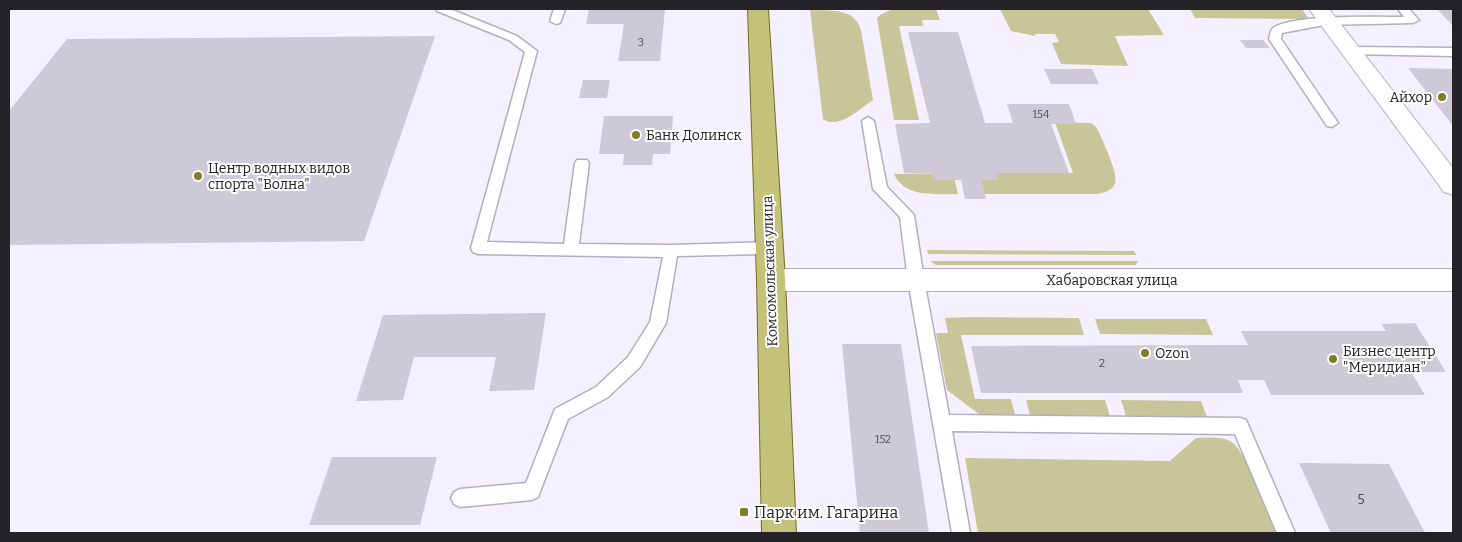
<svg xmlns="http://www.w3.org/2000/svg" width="1462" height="542" font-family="Bitter,serif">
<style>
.green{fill:#c8c699}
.building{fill:#cdc9d7}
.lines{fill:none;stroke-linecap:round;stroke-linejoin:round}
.lane-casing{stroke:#b3aebc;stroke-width:3}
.street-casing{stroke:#b3aebc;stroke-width:2}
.secondary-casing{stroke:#b3aebc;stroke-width:2}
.primary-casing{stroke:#736e22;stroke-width:2}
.lane{fill:#fff;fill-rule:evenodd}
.street{fill:#fff;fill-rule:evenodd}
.secondary{fill:#fff;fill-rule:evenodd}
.primary{fill:#c4c179;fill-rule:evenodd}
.poi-dot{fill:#827d25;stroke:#fff;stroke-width:2}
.labels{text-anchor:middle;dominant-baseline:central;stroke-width:4;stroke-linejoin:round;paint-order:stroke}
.number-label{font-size:11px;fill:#4e4c53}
.poi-label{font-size:14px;fill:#242227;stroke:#fff;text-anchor:start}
.street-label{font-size:14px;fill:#242227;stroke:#fff}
.near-number-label{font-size:14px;fill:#4e4c53}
.near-poi-label{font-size:16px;fill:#242227;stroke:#fff;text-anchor:start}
</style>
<rect width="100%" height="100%" fill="#f4f0ff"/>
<g class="green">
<path d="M 936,9 L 940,20 L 922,20 L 923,26 L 899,26 L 919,120 L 894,120 L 877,18 C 889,4 919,9 936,9 Z"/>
<polygon points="1000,9 1148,9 1164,35 1115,36 1128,66 1061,64 1052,43 1059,42 1055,34 1035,34 1035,36 1011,31"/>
<polygon points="1190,9 1302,9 1309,19 1195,18"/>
<path d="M 810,10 C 829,11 854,7 861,30 L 873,100 C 859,109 839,130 823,119 Z"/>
<path d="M 1055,122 L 1091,123 L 1096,127 C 1101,135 1104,144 1108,153 C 1115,173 1125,191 1095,194 L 983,194 L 977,172 L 1073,173 Z"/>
<path d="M 953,173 L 958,194 C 935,194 905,198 894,174 Z"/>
<polygon points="927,250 1134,251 1136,255 928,254"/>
<polygon points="930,261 1138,261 1136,265 936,265"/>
<polygon points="972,317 1079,318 1084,335 961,335 975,399 1011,399 1015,415 980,415 947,390 936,333 948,333 945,318"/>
<polygon points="1095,319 1206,319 1213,335 1100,334"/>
<polygon points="1026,400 1105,400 1110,416 1030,415"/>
<polygon points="1121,400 1201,401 1207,417 1126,416"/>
<path d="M 1196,438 C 1206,438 1220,436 1230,441 C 1245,447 1268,515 1276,533 L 978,533 L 965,458 L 1170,461 Z"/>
</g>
<g class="building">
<polygon points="589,9 665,9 660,61 618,61 624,24 586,24"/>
<polygon points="1437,9 1453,9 1453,26"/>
<polygon points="908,32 958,32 985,123 1013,123 1007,104 1069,104 1076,124 1051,124 1069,173 996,173 998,180 981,180 986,199 965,199 961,180 933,180 932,173 904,173 895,124 930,123"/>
<polygon points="435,36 364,241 9,245 9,111 67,39"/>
<polygon points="1240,40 1263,40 1270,48 1246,48"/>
<polygon points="1408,68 1453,69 1453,126"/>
<polygon points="1044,69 1092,69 1099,84 1051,84"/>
<polygon points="583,80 610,80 607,98 579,98"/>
<polygon points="604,116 673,116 670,154 653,154 652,165 623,165 624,154 599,154"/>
<polygon points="546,313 534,390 489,391 496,357 414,357 403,400 356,401 383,315"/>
<polygon points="1415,323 1446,372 1411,372 1425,395 1271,395 1264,380 1238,380 1243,393 981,393 971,346 1248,345 1241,331 1386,331 1381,324"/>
<polygon points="842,344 901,344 929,533 860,533"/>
<polygon points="332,457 437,457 420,525 309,525"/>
<polygon points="1299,463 1389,464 1425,533 1331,533"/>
</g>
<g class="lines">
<g class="lane-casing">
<g id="lane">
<polygon points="436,9 450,9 517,36 537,51 487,242 564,244 575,163 577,160 587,160 589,163 579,244 671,245 769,242 774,244 776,248 774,252 769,254 677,256 666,323 640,367 608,397 568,419 538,497 532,500 460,507 454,504 451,498 454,492 460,489 526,483 555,409 596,387 628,357 650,322 663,257 478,254 473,252 471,248 525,52 509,40 437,11"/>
<polygon points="554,9 565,9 560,23 556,24 550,21"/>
<path d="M 1398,9 L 1409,9 L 1419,20 L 1413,23 L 1324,25 L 1282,33 L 1281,39 L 1338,123 L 1332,127 L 1327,126 L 1269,39 C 1270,36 1270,31 1273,28 C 1293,14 1377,17 1404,17 Z"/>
<polygon points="1351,47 1453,48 1453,56 1347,54 1345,51 1347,48"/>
<polygon points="868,117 874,121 887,187 914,215 924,280 949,415 1240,418 1246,420 1295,533 1277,533 1235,434 952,431 970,533 952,533 908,280 900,217 873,189 862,121"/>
</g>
</g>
<g class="street-casing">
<polygon id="street" points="1309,9 1329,9 1453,168 1453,195 1444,192"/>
</g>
<g class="secondary-casing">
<polygon id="secondary" points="771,269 1453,269 1453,291 771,291 761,288 757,280 761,272"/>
</g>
<g class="primary-casing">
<polygon id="primary" points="748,9 768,9 785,280 796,533 762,533 757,280"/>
</g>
<use href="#lane" class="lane"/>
<use href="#street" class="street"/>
<use href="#secondary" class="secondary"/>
<use href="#primary" class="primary"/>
</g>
<g class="poi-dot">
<circle cx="1442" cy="97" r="5"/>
<circle cx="636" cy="135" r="5"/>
<circle cx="198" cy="176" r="5"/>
<circle cx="1145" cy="353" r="5"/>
<circle cx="1333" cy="359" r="5"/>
<rect x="739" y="507" width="10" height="10" rx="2.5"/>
</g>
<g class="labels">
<g class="number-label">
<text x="641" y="42">3</text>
<text x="1041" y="114">154</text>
<text x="1102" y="363">2</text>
<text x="883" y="439">152</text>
</g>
<g class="poi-label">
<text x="1432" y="97" text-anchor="end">Айхор</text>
<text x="646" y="135">Банк Долинск</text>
<text x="208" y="168">Центр водных видов<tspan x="208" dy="16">спорта "Волна"</tspan></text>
<text x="1343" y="351">Бизнес центр<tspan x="1343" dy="16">"Меридиан"</tspan></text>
<text x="1155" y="353">Ozon</text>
</g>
<g class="street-label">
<text transform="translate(770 271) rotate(-92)">Комсомольская улица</text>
<text x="1112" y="280">Хабаровская улица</text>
</g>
<g class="near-number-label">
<text x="1361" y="499">5</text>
</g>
<g class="near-poi-label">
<text x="754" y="512">Парк им. Гагарина</text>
</g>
</g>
<rect width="1462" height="542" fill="none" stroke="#242227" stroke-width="20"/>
</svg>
